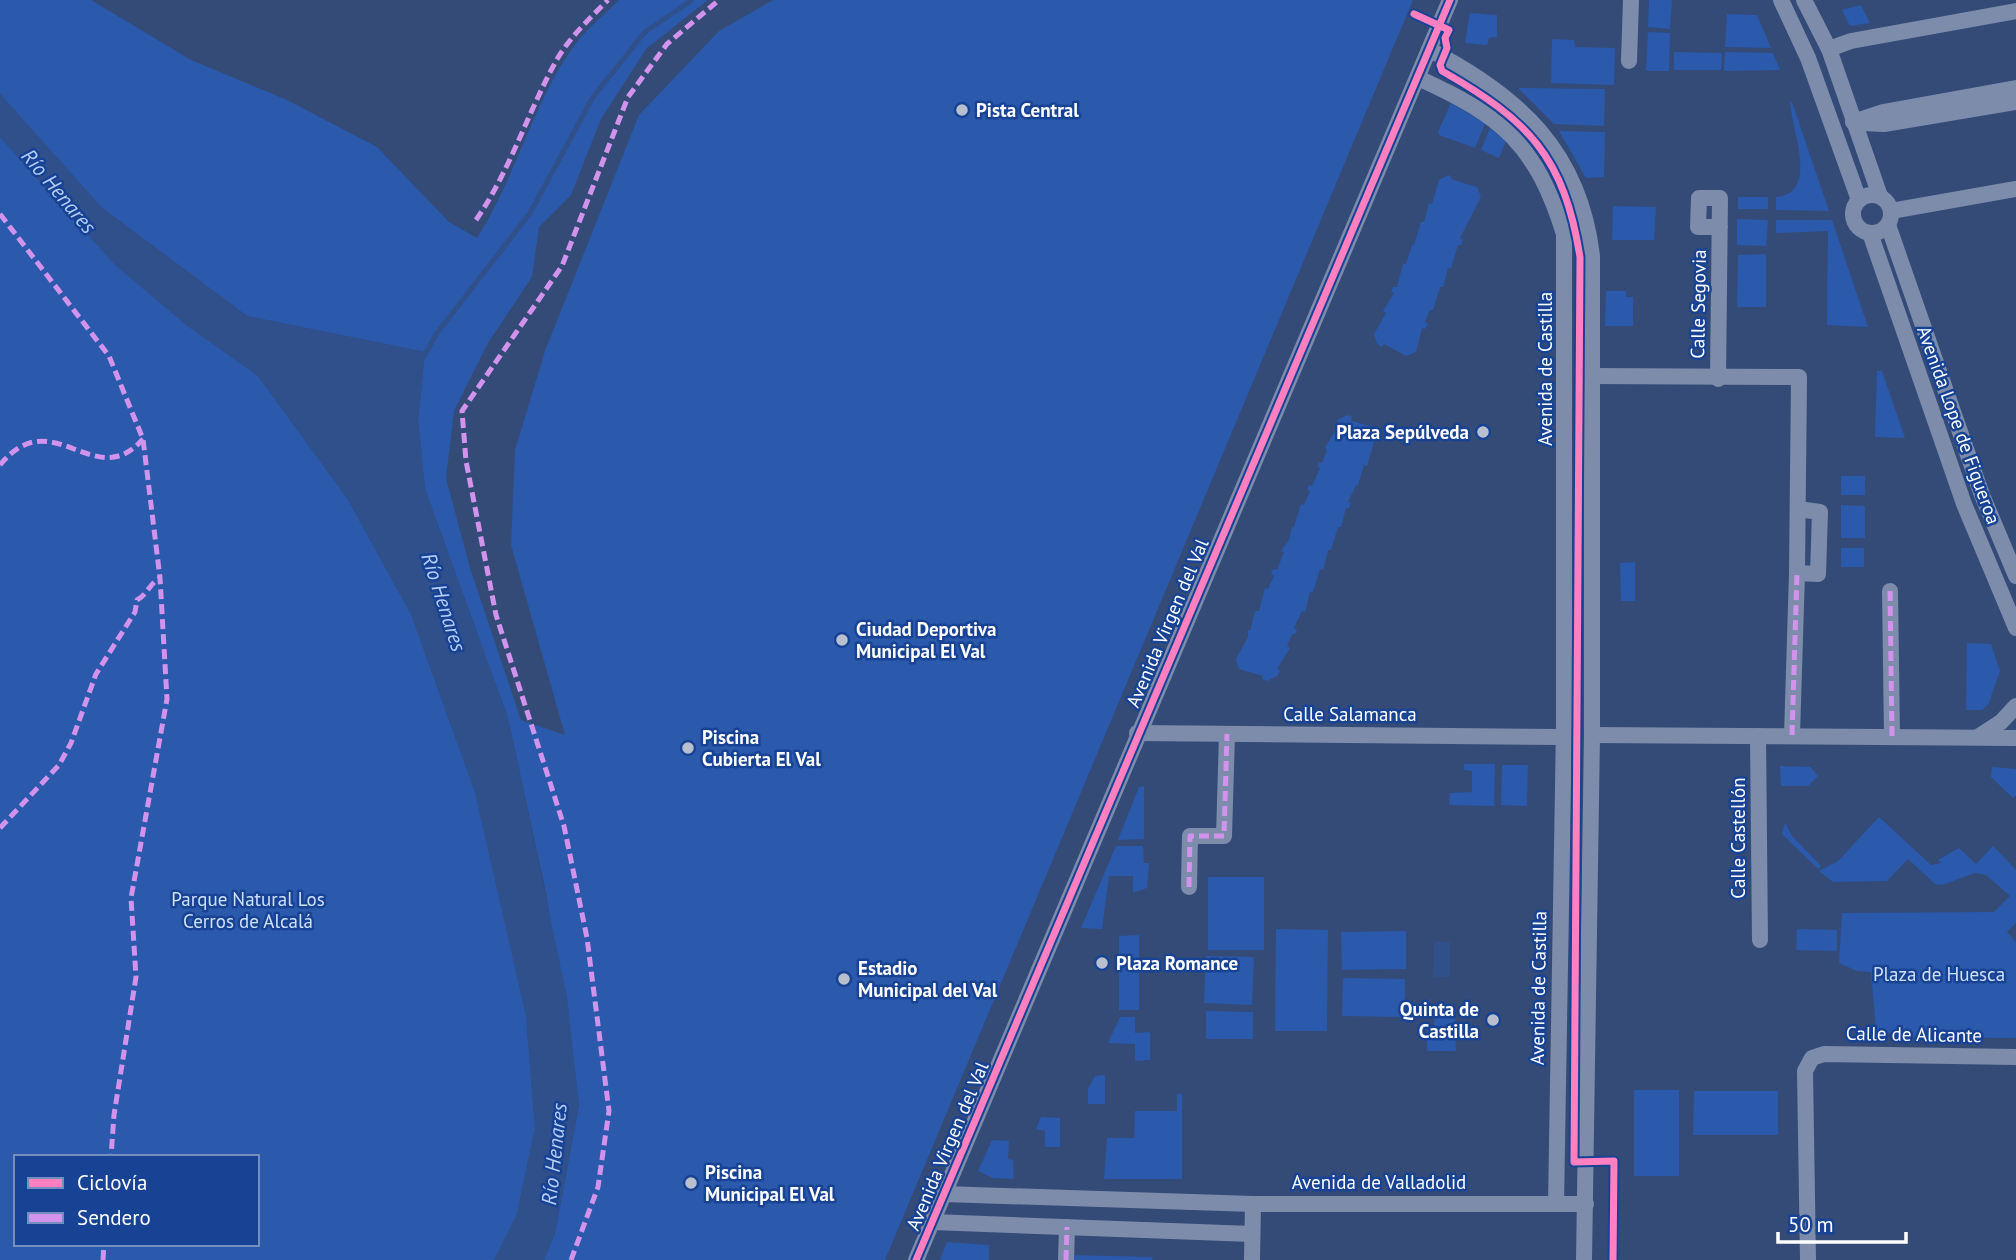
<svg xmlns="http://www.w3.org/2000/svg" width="2016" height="1260" font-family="'PT Sans',sans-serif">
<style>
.green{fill:#2b59ab;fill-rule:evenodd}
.water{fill:#30508b}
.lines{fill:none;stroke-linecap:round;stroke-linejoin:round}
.stream{stroke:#30508b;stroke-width:5}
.street{stroke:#7d8cab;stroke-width:16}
.quiet{stroke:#d193ec;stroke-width:5;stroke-dasharray:10 5;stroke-linecap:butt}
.cycleway-casing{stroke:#184394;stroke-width:11}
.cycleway{stroke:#ff80c0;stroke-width:7}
.poi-dot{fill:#b8c0d0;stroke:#184394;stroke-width:2.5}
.labels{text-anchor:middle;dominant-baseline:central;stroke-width:5;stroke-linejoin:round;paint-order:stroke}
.poi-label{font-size:19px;font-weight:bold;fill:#fff;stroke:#184394;text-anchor:start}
.street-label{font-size:19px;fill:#fff;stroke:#184394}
.park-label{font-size:19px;fill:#cfe0fc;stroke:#184394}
.water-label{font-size:21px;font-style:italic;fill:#b5cdf7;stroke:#184394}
</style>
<rect width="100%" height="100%" fill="#344b78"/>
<g class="green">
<path d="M 0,0 L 91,0 L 191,60 L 287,100 L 377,147 L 449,222 L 477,238 C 516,178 535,96 577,42 C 589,27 605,14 619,0 L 708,0 L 646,49 L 601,119 L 571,195 L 539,227 L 532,277 L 488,343 L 454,411 L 446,478 L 470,568 L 521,720 L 565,735 L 511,545 L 515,450 L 545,351 L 639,115 L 719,31 L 773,0 L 1413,0 L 885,1260 L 544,1260 L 555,1233 L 579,1105 L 546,893 L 508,718 L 425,489 L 418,420 L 425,352 L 247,316 L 102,208 L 0,94 Z"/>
<polygon points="1649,0 1672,0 1670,29 1648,27"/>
<polygon points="1861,5 1870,23 1850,26 1842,10"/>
<polygon points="1470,13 1497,15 1497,37 1489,38 1487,45 1465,43"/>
<polygon points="1727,14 1757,15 1771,48 1725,47"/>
<polygon points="1648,32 1670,33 1669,71 1646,71"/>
<polygon points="1552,39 1574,40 1575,47 1615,48 1614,85 1551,83"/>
<polygon points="1674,52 1722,53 1721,70 1674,70"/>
<polygon points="1725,52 1773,53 1780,70 1724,71"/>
<polygon points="1518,88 1605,89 1604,126 1554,124"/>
<path d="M 1790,102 L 1792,102 L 1829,211 L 1776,210 L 1776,197 C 1820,194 1791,127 1790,102 Z"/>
<polygon points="1451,103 1485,123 1475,148 1439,135 1438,132"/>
<polygon points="1490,128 1506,141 1499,158 1481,150"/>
<polygon points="1559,131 1605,132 1604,177 1586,178"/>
<path d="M 0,137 L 68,213 L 185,324 L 258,376 L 347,498 L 411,614 L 475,792 L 526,1015 L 535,1128 L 517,1214 L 494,1260 L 0,1260 ZM 16,1157 L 257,1157 L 257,1244 L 16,1244 Z"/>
<polygon points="1449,175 1453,180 1477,187 1481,197 1460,238 1463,240 1461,245 1458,245 1451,268 1448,268 1443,287 1440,287 1433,310 1430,310 1425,322 1428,324 1425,329 1422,328 1416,352 1406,356 1384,344 1382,347 1377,344 1374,334 1386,313 1383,311 1394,293 1391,292 1393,287 1397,287 1403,264 1406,264 1412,245 1414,245 1421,222 1424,222 1429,203 1432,204 1439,180"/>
<rect x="1738" y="197" width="30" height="12"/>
<polygon points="1613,206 1656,207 1654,240 1612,240"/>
<polygon points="1737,219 1768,220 1766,246 1737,245"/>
<polygon points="1776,220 1832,220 1868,327 1827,325 1828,231 1776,233"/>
<polygon points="1766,254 1766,307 1737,307 1738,255"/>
<polygon points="1606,291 1626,291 1626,297 1633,297 1633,326 1605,326"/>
<polygon points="1877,371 1882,371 1905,438 1875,437"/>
<polygon points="1347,415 1352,417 1351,421 1375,427 1379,437 1374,442 1367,466 1364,465 1358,485 1356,485 1348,502 1351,503 1349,508 1346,508 1341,527 1338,527 1331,550 1328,550 1323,570 1320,569 1313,592 1310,592 1305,612 1302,611 1294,628 1297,630 1295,634 1292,634 1287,646 1290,648 1277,669 1280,671 1277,676 1267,681 1262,679 1263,676 1239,669 1236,659 1248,637 1248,630 1250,631 1255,611 1259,611 1265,588 1268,589 1274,576 1271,574 1273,569 1277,570 1284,552 1281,551 1289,540 1292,527 1294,527 1301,504 1304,505 1310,491 1307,490 1309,485 1312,486 1320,468 1317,467 1319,462 1322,463 1327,450 1325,448 1337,427 1337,420"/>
<rect x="1841" y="476" width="24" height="19"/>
<polygon points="1841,505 1865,506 1865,538 1841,538"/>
<rect x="1841" y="548" width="23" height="19"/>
<polygon points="1635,562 1635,601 1621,601 1620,563"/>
<polygon points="1967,643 1991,644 2000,671 1988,705 1982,710 1966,710"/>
<polygon points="1464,764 1495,764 1494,806 1449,805 1450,793 1472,792 1472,771 1464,770"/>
<polygon points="1502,765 1528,765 1527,806 1501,805"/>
<polygon points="1780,766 1810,767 1818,776 1808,786 1781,786"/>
<polygon points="1992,767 2016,769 2016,795 2013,798 1991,777"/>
<polygon points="1144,786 1144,839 1118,840 1139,787"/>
<polygon points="1879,817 1931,865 1941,863 1938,860 1959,848 1976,864 1993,846 2016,870 2016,923 2007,932 2016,942 2016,1038 1911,1037 1876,1031 1871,972 1857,971 1839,963 1842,913 1994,912 2010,896 1986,875 1975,873 1942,885 1935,884 1908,859 1887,881 1833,882 1819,871 1838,861"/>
<polygon points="1785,823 1792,836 1821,866 1818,869 1782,834"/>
<polygon points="1116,846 1143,846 1144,863 1149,863 1147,888 1133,893 1133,876 1109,876 1102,929 1081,928"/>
<rect x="1208" y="877" width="56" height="73"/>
<polygon points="1276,929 1328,930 1327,1031 1275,1031"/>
<polygon points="1797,929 1837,930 1837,951 1796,950"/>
<polygon points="1406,931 1406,969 1342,970 1341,932"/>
<polygon points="1139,935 1139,1010 1119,1010 1119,936"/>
<polygon points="1206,956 1254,957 1252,1005 1204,1003"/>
<polygon points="1343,978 1405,979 1405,1017 1342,1016"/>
<polygon points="1435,1009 1455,1009 1456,1051 1427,1051 1427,1026 1434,1026"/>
<polygon points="1206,1011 1253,1012 1253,1039 1206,1039"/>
<polygon points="1120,1017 1135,1017 1135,1033 1150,1032 1150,1060 1135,1061 1135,1044 1108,1043"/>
<polygon points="1105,1075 1105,1104 1088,1104 1088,1089 1095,1076"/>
<rect x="1634" y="1090" width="45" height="86"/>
<polygon points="1694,1091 1778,1091 1778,1135 1693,1135"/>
<polygon points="1177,1094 1182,1094 1182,1179 1104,1179 1107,1138 1134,1138 1135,1111 1177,1111"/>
<polygon points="1041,1117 1060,1118 1060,1147 1045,1147 1045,1131 1036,1129"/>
<polygon points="992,1140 1009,1141 1008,1159 1013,1160 1014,1179 993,1178 978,1171"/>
<polygon points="947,1242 989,1245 989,1260 940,1260"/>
<polygon points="1067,1255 1153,1257 1152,1260 1067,1260"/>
</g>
<g class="water">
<polygon points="0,94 102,208 247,316 425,352 418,420 425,489 508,718 567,997 579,1105 555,1233 544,1260 494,1260 517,1214 535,1128 526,1015 475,792 411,614 347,498 258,376 185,324 115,265 0,137"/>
<polygon points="1434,942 1450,942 1450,977 1433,977"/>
</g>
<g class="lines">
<polyline class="stream" points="423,358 437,333 530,213 593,97 645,32 692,0"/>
<g class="street">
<polyline points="1781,0 1808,58 1859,200"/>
<polyline points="1804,0 1829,49 1880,196"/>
<polyline points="1829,49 1851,41 2016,11"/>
<path d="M 1430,50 C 1519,96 1580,152 1592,256 L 1592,735 L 1584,1260"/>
<polyline points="1629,61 1631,0"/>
<path d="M 1418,78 C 1502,116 1536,144 1564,234 L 1564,727 L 1556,1204"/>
<polyline points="1853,122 1883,112 2016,88"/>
<polyline points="1862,123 1884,124 2016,102"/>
<circle cx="1872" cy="214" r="19"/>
<polyline points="1891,211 2016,189"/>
<polyline points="1888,225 1982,495 2016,576"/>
<polyline points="1870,233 1964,504 2016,628"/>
<polyline points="1592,376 1799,377 1797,573 1818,574 1820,512 1798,509"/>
<polyline points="1718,379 1720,198 1699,198 1698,227 1720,227"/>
<polyline points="1890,591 1892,737"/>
<polyline points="1137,733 1562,737"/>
<polyline points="1592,735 2016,738"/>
<polyline points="1792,735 1797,573"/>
<polyline points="1758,736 1760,940"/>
<polyline points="1978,737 2001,722 2016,706"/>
<polyline points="1189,887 1190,836 1224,836 1227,734"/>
<polyline points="944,1194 1253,1204 1586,1204"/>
<polyline points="932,1222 1252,1234"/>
<polyline points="916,1260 1450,0"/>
<polyline points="1066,1260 1067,1227"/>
<polyline points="1252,1260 1253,1204"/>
<polyline points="1808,1260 1805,1071 1812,1058 1824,1054 2016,1057"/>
</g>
<g class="quiet">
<polyline points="0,214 109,356 143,439 160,578 167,699 131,898 136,977 114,1115 111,1157"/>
<path d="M 476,220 C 510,171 527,114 556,61 C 569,38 589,19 608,0"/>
<path d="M 0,465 C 53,400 94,495 143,439"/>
<polyline points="1890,591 1892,737"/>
<polyline points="1792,735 1797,573"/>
<path d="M 0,828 L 59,765 L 71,743 L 96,674 L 135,612 L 137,600 C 148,594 149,584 160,578"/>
<polyline points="1189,887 1190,836 1224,836 1227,734"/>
<polyline points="103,1260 104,1244"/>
<polyline points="571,1260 598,1187 609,1111 587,938 564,826 496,615 466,461 462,411 562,266 628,97 667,44 719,0"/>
<polyline points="1066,1260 1067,1227"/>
</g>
<g class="cycleway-casing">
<g id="cycleway">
<path d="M 1414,14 L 1449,30 L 1445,38 L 1447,48 L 1440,65 L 1442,71 C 1528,120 1564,156 1580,257 L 1574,1162 L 1614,1161 L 1613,1260"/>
<polyline points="916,1260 1450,0"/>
</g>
</g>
<use href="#cycleway" class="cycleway"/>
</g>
<g class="poi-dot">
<circle cx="962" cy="110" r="7"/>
<circle cx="1483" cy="432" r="7"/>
<circle cx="842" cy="640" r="7"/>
<circle cx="688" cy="748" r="7"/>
<circle cx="1102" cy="963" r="7"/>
<circle cx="844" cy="979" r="7"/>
<circle cx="1493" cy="1020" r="7"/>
<circle cx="691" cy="1183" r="7"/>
</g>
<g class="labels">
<g class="poi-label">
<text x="976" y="110">Pista Central</text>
<text x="1469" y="432" text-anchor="end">Plaza Sepúlveda</text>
<text x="856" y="629">Ciudad Deportiva<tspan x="856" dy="22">Municipal El Val</tspan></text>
<text x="702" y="737">Piscina<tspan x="702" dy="22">Cubierta El Val</tspan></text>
<text x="1116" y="963">Plaza Romance</text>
<text x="858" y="968">Estadio<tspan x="858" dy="22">Municipal del Val</tspan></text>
<text x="1479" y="1009" text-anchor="end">Quinta de<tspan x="1479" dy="22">Castilla</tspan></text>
<text x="705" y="1172">Piscina<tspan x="705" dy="22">Municipal El Val</tspan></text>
</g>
<g class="street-label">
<text transform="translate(1698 304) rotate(-89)">Calle Segovia</text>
<text transform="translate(1545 369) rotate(-90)">Avenida de Castilla</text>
<text transform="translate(1959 425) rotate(70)">Avenida Lope de Figueroa</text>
<text transform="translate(1167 623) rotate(-67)">Avenida Virgen del Val</text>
<text x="1350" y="714">Calle Salamanca</text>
<text transform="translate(1738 838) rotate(-90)">Calle Castellón</text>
<text transform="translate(1538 988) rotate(-89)">Avenida de Castilla</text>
<text transform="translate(1914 1034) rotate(1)">Calle de Alicante</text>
<text transform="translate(947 1146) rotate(-67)">Avenida Virgen del Val</text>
<text x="1379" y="1182">Avenida de Valladolid</text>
</g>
<g class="park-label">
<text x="248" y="899">Parque Natural Los<tspan x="248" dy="22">Cerros de Alcalá</tspan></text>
<text x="1939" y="974">Plaza de Huesca</text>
</g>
<g class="water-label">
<text transform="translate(59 191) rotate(50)">Río Henares</text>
<text transform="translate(444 602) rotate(72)">Río Henares</text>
<text transform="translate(554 1154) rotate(-84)">Río Henares</text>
</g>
</g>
<rect x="14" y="1155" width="245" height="91" fill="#184394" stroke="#748ebf" stroke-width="2"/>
<rect x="28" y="1178" width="35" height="10" fill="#ff80c0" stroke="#748ebf" stroke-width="2"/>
<text x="77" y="1190" font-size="21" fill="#ffffff">Ciclovía</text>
<rect x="28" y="1213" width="35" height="10" fill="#d193ec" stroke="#748ebf" stroke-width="2"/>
<text x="77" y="1225" font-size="21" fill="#ffffff">Sendero</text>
<path d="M1778 1232v10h128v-10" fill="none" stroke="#ffffff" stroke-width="3.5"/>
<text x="1788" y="1232" font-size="21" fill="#ffffff" stroke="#184394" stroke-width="5" paint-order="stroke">50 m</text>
</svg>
